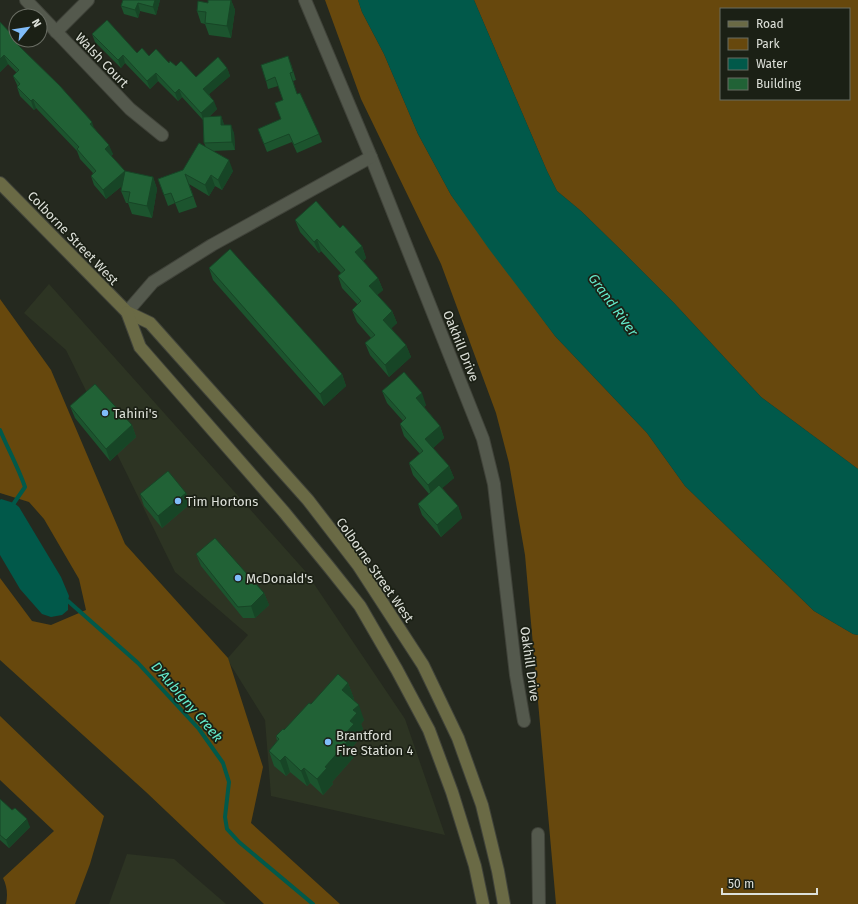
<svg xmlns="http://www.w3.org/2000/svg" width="858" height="904" font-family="'Fira Sans',sans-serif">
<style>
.built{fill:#2d3423}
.green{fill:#67480d;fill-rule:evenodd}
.water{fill:#01594a}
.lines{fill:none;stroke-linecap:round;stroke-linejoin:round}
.stream{stroke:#01594a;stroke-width:4}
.minor-casing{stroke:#40433a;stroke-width:14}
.secondary-casing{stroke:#40433a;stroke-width:14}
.minor{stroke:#54594d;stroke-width:12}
.secondary{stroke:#6a6a45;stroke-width:12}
.wall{fill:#1c542e}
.shaded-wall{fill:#174526}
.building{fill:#216236;stroke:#174526}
.poi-dot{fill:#80bdfa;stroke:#1b2015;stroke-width:1.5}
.labels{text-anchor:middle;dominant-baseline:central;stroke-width:3.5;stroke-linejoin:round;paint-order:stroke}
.street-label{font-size:13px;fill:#dde0d9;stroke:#1b2015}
.poi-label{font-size:13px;fill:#dde0d9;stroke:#1b2015;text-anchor:start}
.water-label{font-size:14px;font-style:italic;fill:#63eacb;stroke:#1b2015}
</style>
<rect width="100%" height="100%" fill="#25291f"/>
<g class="built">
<polygon points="49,284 306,572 405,719 445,835 271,796 265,720 227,659 248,635 175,572 66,350 24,313"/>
<polygon points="127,854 174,859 226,904 109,904"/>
</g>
<g class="green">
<polygon points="325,0 358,0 362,12 384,54 418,134 451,195 555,336 647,433 685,486 814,611 853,634 858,635 858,904 556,904 525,555 509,463 496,413 441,264 361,99"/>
<path d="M 474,0 L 858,0 L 858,469 L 761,397 L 674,303 L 619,248 L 581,211 L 557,191 L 547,171 ZM 721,9 L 849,9 L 849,99 L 721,99 Z"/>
<polygon points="0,299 51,370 125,544 228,658 263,767 251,823 340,904 264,904 146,792 0,660 0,578 32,621 51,625 86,610 79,579 44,519 29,502 0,493"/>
<path d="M 0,716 L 104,816 L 90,864 L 75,904 L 6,904 C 8,895 7,886 3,878 L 54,831 L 0,780 Z"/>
</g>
<g class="water">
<polygon points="358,0 474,0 547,171 557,191 581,211 619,248 674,303 761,397 858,469 858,635 853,634 814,611 685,486 647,433 555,336 489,249 451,195 418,134 384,54 362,12"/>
<polygon points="1,499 14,503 19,507 61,577 69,596 68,601 68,610 62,615 51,617 42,614 20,589 0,555 0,500"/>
</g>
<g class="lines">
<g class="stream">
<path d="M 0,430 C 8,449 18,467 25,487 L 14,503"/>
<polyline points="68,601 138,663 199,729 223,763 229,782 225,817 227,829 239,842 313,904"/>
</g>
<g class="minor-casing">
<g id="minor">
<polyline points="26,0 130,109 162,135"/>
<polyline points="305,0 371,157 483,439 494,484 516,675 524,721"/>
<polyline points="56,32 88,0"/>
<polyline points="127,312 153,282 212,245 371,157"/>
<polyline points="538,834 539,904"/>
</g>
</g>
<g class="secondary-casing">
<g id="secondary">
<polyline points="0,183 127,312 150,323 308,500 358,565 423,665 458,738 482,805 498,871 504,904"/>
<polyline points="127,312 140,347 284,512 329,567 360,606 397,670 429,730 452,792 475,866 483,904"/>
</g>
</g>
<use href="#minor" class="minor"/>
<use href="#secondary" class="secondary"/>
</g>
<g class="wall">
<polygon points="123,0 160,0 156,15 140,11 138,18 124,14 121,6"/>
<polygon points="208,0 231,0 235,10 231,38 209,35 205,24 201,23 197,11 208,3"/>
<polygon points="0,22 18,42 20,47 95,129 113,154 111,156 125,172 153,177 157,189 152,218 132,214 128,203 126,203 121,191 122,186 106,199 94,185 91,176 93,173 80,159 77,151 36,108 34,110 20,96 17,87 18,87 13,76 17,73 8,64 0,72"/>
<polygon points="92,34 137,53 149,56 169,63 196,77 227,68 230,76 209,94 217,109 209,117 221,116 224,125 234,133 235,150 213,151 233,171 222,190 215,186 209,196 189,184 197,207 179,213 175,203 168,206 158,179 183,170 206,147 204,143 203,120 182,97 178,101 158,81 150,89 125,63 121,68 95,42"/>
<polygon points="291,64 296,80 293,81 297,94 319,134 322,142 297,153 292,142 267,152 258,129 281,119 275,103 283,100 278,86 268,89 266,81"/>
<polygon points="295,220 340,228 362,246 366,258 363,261 378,278 383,290 377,295 392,311 397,323 391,328 406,345 411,357 389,377 370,355 365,343 371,338 357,322 352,310 358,305 342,288 338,276 341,273 321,251 319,253 300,232"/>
<polygon points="209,268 342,374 346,386 324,406 213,280"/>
<polygon points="382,391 426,405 424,407 440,426 444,438 433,448 449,466 454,478 442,488 458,506 462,518 441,537 422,515 418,504 429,494 413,475 409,463 420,454 404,436 400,424 403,421 387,403"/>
<polygon points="70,406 132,425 136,437 110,461 75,418"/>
<polygon points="186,493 190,504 162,528 144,506 140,494"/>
<polygon points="196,554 264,593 269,605 255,618 243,618 201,566"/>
<polygon points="348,683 354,699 353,700 364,720 361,724 363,729 358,735 359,739 351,749 354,757 332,782 333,784 323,795 310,783 307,786 290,772 286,776 274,766 269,751 277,741 276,736 284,730 311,704"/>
<polygon points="0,799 30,827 9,848 0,840"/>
</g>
<g class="shaded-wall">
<polygon points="155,0 160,0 156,15 153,7"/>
<polygon points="231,0 235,10 231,38 227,26"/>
<polygon points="138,3 140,11 138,18 135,10"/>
<polygon points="4,55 8,64 0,72 0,59"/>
<polygon points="123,55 125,63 121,68 118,60"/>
<polygon points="227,68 230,76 206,97 203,89"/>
<polygon points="156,73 158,81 150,89 147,81"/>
<polygon points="179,89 182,97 178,101 175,93"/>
<polygon points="33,99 36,108 34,110 31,101"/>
<polygon points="214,101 217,109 204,121 201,113"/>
<polygon points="221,116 224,124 224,133 221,125"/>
<polygon points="92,122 95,131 90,124"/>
<polygon points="231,125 234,133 235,150 232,142"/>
<polygon points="109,145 113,154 109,158 105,149"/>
<polygon points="229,160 233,171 222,190 218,180"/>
<polygon points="125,171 128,181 106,199 103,190"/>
<polygon points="211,175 215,186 209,196 205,185"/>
<polygon points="153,177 157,189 152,218 147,206"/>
<polygon points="317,239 321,251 319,253 314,242"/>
<polygon points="362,246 366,258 359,264 355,252"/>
<polygon points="378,278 383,290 374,298 369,286"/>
<polygon points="392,311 397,323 388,332 383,320"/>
<polygon points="406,345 411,357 389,377 385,365"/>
<polygon points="342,374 346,386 324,406 320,394"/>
<polygon points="422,393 426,405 420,410 416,398"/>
<polygon points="132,425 136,437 110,461 106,449"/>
<polygon points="440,426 444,438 430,451 425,439"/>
<polygon points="449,466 454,478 432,497 428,485"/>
<polygon points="186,493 190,504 162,528 158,516"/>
<polygon points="458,506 462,518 441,537 437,525"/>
<polygon points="264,593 269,605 255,618 251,606"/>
<polygon points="348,683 354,699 348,706 342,690"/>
<polygon points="359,705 364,720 361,724 363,729 358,735 359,739 351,749 354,757 332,782 333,784 323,795 317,779 325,767 343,736 350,721 353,710"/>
<polygon points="285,756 290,772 286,776 280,761"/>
<polygon points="304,768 310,783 307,786 301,771"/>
<polygon points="27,819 30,827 9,848 6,840"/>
</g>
<g class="building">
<polygon points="123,0 155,0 153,7 138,3 135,10 121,6"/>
<polygon points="208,0 231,0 227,26 205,23 206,12 197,11 198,1 208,3"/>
<polygon points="107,20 137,53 142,48 149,56 156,49 169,63 170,61 176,66 181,61 196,77 218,57 227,68 203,89 214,101 201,113 179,89 175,93 156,73 147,81 123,55 118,60 92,34"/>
<polygon points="0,22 16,39 16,40 18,42 17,44 60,86 92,122 90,124 109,145 105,149 125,171 103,190 91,176 96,171 77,149 79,147 33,99 31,101 17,87 20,84 13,76 19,70 4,55 0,59"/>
<polygon points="288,56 293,72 290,73 297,94 300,93 319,134 294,145 289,134 264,144 258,129 281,119 275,103 283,100 275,77 266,81 261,65"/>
<polygon points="221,116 221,125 231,125 232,142 204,143 203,117"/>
<polygon points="199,143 229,160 218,180 211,175 205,185 185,174 193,196 175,203 171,193 164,195 158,179 183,170"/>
<polygon points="125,171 153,177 147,206 128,202 130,192 121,191"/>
<polygon points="316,201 340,228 343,225 362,246 355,252 378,278 369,286 392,311 383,320 406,345 385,365 365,343 375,335 352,310 361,301 338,276 345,270 317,239 314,242 295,220"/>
<polygon points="230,249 342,374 320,394 209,268"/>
<polygon points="404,372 422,393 416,398 440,426 425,439 449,466 428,485 409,463 423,451 400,424 406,418 382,391"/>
<polygon points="95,384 132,425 106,449 70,406"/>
<polygon points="168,471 186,493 158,516 140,494"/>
<polygon points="439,485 458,506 437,525 418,504"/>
<polygon points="215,538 264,593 251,606 238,607 196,554"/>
<polygon points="338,674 348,683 342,690 359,705 353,710 357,713 350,721 354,724 343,736 348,741 325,767 327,768 317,779 304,768 301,771 285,756 280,761 269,751 279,739 276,736 283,729 284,730 309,703 311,704"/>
<polygon points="0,799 12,810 15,808 27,819 6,840 0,835"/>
</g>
<g class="poi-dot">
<circle cx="105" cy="413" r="4"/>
<circle cx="178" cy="501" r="4"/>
<circle cx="238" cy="578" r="4"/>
<circle cx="328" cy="742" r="4"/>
</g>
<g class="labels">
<g class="street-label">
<text transform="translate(102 60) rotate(46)">Walsh Court</text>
<text transform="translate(73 238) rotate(46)">Colborne Street West</text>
<text transform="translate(461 346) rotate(68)">Oakhill Drive</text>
<text transform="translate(375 570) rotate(55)">Colborne Street West</text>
<text transform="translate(530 664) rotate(82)">Oakhill Drive</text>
</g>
<g class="poi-label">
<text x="113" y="413">Tahini's</text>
<text x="186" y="501">Tim Hortons</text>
<text x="246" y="578">McDonald's</text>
<text x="336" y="735">Brantford<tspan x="336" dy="15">Fire Station 4</tspan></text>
</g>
<g class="water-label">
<text transform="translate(613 305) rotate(54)">Grand River</text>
<text transform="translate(187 702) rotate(49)">D'Aubigny Creek</text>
</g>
</g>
<rect x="720" y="8" width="130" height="92" fill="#1b2015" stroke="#696d63"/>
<rect x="728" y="21" width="20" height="6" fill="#6a6a45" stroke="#696d63"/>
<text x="756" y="28" font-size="12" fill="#dde0d9">Road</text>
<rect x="728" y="38" width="20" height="12" fill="#67480d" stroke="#696d63"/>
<text x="756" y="48" font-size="12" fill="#dde0d9">Park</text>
<rect x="728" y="58" width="20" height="12" fill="#01594a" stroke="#696d63"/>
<text x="756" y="68" font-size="12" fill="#dde0d9">Water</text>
<rect x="728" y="78" width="20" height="12" fill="#216236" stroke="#696d63"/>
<text x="756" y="88" font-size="12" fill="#dde0d9">Building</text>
<g transform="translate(28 28) rotate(60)"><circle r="19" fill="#1b2015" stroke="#696d63"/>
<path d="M0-3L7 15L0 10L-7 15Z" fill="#80bdfa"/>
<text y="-6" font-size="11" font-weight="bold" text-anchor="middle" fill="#dde0d9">N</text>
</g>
<path d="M722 888v6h95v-6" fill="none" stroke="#dde0d9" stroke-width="2"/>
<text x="728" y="888" font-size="12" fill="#dde0d9" stroke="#1b2015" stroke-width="3" paint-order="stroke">50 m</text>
</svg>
